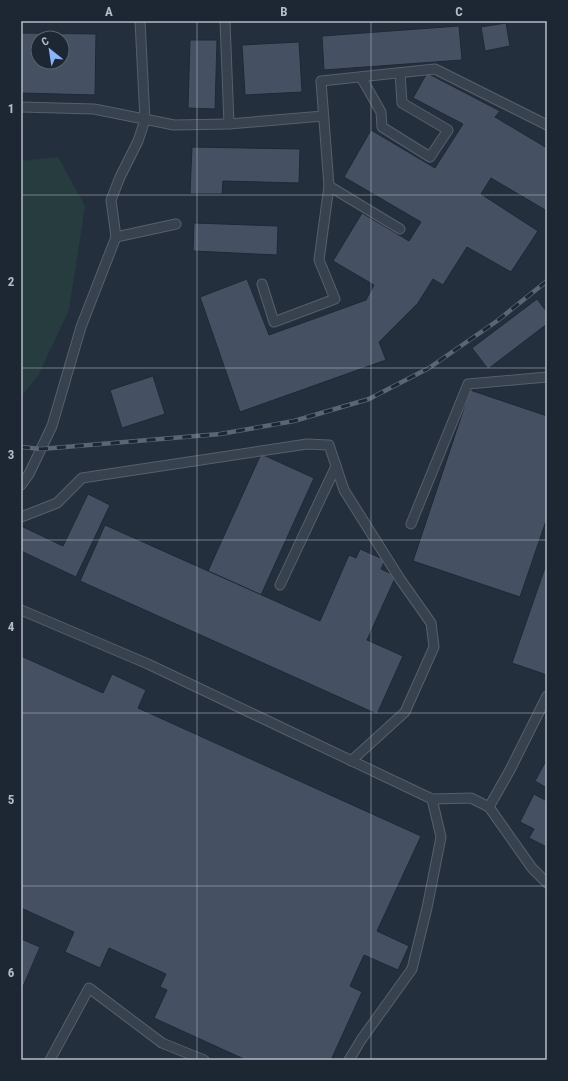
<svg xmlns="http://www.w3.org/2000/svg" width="568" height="1081" font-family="'Roboto Condensed',sans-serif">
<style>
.green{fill:#263c3f}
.building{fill:#455162;stroke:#1f2835;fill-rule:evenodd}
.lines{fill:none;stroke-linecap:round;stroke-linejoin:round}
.lane-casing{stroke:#565f6c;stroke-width:11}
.lane{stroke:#38414e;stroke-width:9}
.rail-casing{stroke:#5a6575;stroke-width:4.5}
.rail{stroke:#1d2633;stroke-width:3;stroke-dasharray:9;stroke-linecap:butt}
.grid{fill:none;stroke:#b4bcc9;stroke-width:1;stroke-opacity:0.55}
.neatline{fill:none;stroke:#b4bcc9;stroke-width:1.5}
.grid-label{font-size:13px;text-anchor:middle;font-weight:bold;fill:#b4bcc9}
</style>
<rect width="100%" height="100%" fill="#242f3e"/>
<polygon class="green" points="58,157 85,206 69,310 38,376 21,396 21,161"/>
<g class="building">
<polygon points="506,23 510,46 485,51 481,27"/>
<polygon points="459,26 462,60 324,70 322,36"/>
<path d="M 21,33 L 96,34 L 95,95 L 21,93 ZM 38,38 L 62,38 L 62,62 L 38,62 Z"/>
<polygon points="190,40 217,40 215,109 188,108"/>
<polygon points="299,42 302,92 245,95 242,45"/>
<polygon points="427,73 500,111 495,117 547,148 547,211 491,178 481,194 538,231 511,272 467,247 443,285 433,279 418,303 379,342 386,360 240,412 200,297 247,279 269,335 366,300 374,285 333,261 362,213 409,241 421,222 344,177 371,130 435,168 463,124 413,98"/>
<polygon points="192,147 300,149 299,183 223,181 222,194 190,194"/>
<polygon points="194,223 278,226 277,255 193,251"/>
<polygon points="537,299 547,312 547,324 488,369 472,348"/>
<polygon points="153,376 165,414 122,428 110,390"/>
<polygon points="470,390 547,416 547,518 520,597 413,561"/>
<polygon points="261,454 314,478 261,595 208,571"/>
<polygon points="88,494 110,505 76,577 21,551 21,526 63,546"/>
<polygon points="105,525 320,621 349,555 356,558 360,549 385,560 381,569 396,576 367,640 403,656 377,714 80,581"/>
<polygon points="547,562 547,675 512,663"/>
<polygon points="21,656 103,693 112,674 146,690 138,708 421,836 377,931 409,946 398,970 364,955 350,986 362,992 331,1060 246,1060 154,1018 167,990 160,987 166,974 109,948 100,968 65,952 74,932 21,908"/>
<polygon points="547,759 547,788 535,781"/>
<polygon points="534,794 547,801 547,847 529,838 534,829 520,822"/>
<polygon points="21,939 40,947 21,991"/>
</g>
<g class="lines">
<g class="lane-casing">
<g id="lane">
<polyline points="225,21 229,124 323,116"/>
<polyline points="361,77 381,112 382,127 430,157 448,130 402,103 400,73"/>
<polyline points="21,107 94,109 174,125 229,124"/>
<polyline points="400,229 329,186 321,81 435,69 547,125"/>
<polyline points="116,237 111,200 120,177 138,141 145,120 140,21"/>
<polyline points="262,284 274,322 335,299 319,260 329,186"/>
<polyline points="21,485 29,474 52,426 81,327 116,237 176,224"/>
<polyline points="21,517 57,503 82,478 307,444 329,445 344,490 400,579 431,623 434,647 405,712 351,761"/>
<polyline points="411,524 468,384 547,377"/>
<polyline points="280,585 336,466"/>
<polyline points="21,610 148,664 432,799 471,798 489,807 532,868 547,883"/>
<polyline points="489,807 510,770 547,696"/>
<polyline points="50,1060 89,988 162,1043 204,1060"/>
<polyline points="349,1060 361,1040 412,969 427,908 441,837 432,799"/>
</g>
</g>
<use href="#lane" class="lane"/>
<g class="rail-casing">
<polyline id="rail" points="21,447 41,449 220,434 294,421 369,399 429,368 497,321 547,281"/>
</g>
<use href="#rail" class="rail"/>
</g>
<path class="grid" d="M 197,21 L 197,1060M 371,21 L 371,1060M 21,195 L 547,195M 21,368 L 547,368M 21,540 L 547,540M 21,713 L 547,713M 21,886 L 547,886"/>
<rect width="568" height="1081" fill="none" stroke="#1d2633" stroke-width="44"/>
<g transform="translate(50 50) rotate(330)"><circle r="19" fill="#1d2633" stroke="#59626f"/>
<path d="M0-3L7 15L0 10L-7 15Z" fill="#8ab4f8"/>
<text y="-6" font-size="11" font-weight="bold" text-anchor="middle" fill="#b4bcc9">С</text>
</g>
<rect x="22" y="22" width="524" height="1037" class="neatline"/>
<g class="grid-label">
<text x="109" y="16">A</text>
<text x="284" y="16">B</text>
<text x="459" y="16">C</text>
<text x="11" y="113">1</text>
<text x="11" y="286">2</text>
<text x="11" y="459">3</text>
<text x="11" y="631">4</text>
<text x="11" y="804">5</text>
<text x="11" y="977">6</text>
</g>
</svg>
